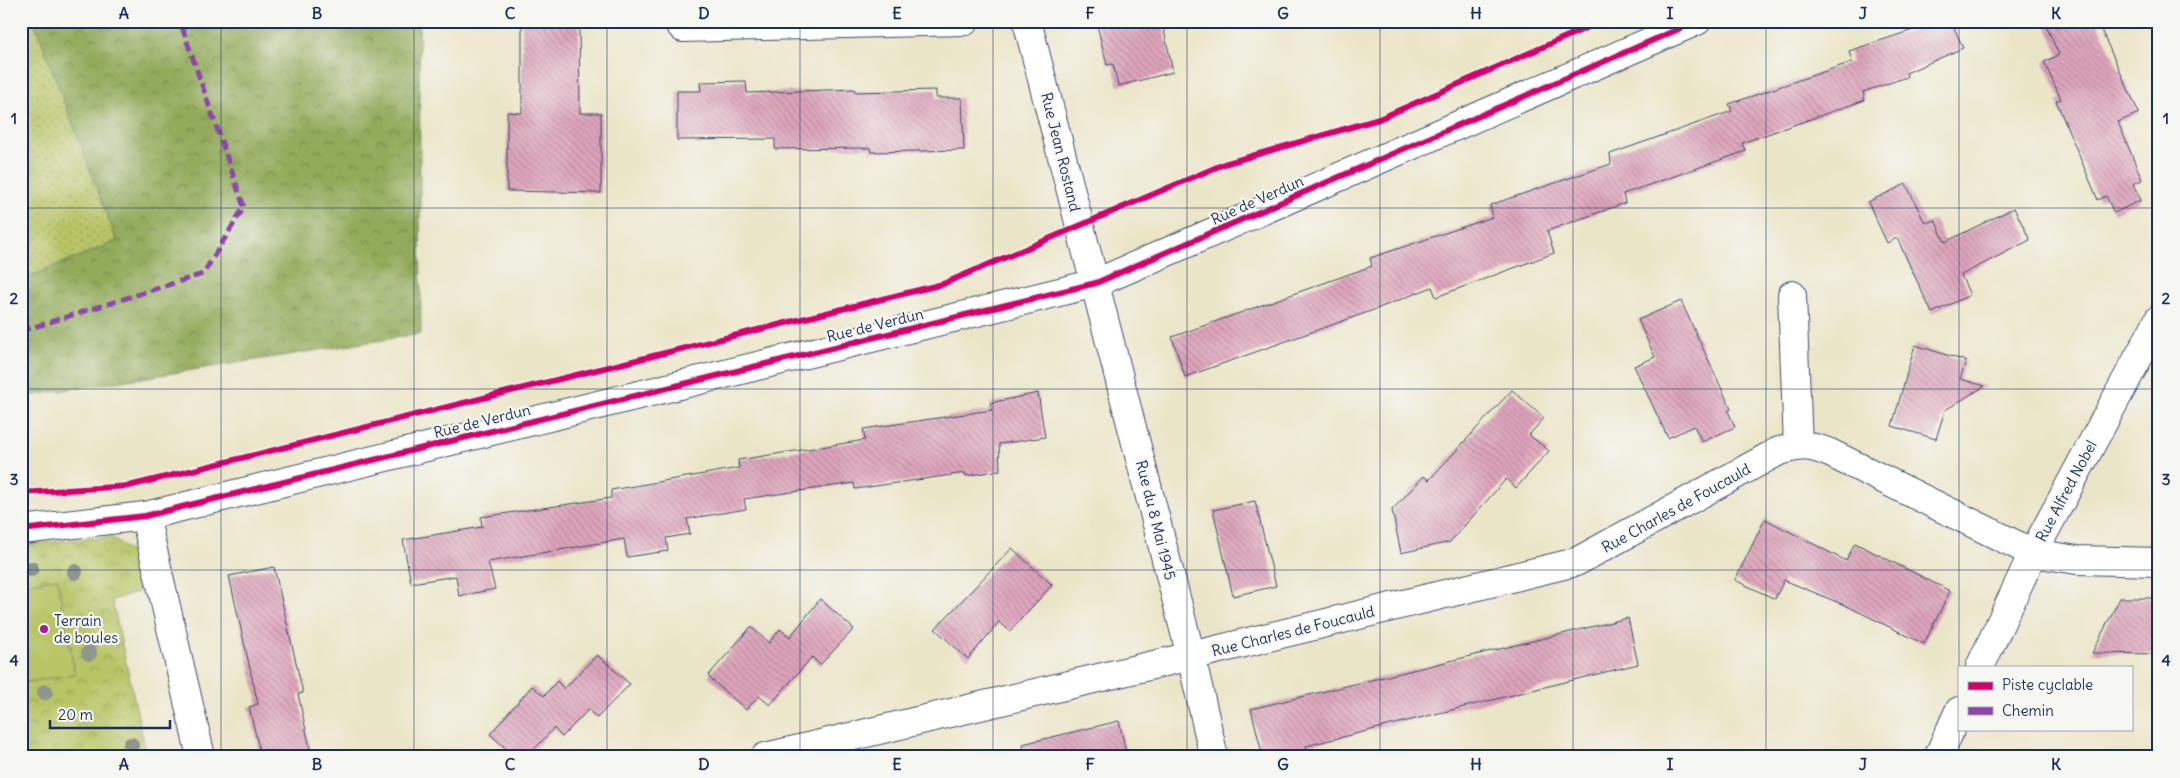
<svg xmlns="http://www.w3.org/2000/svg" width="2180" height="778" font-family="Delius,sans-serif">
<style>
.grass{fill:url(#grass-dots);stroke:#6a7a62}
.forest{fill:url(#forest-crowns);stroke:#566c5c}
.park{fill:url(#park-crowns);stroke:#6a7a62}
.pitch{fill:#b8c465;stroke:#6a7a62}
.building{fill:url(#building-back-hatch)}
.lines{fill:none;stroke-linecap:round;stroke-linejoin:round}
.minor-casing{stroke:#3a4a6e;stroke-width:30}
.minor{stroke:#fff;stroke-width:28}
.quiet{stroke:#8e44ad;stroke-width:5;stroke-dasharray:10 5;stroke-linecap:butt}
.cycleway-casing{stroke:#f6f6f2;stroke-width:9}
.cycleway{stroke:#d6006c;stroke-width:6}
.tree{fill:#8e958f}
.grid{fill:none;stroke:#1b2f5e;stroke-width:1;stroke-opacity:0.55}
.poi-dot{fill:#b5179e;stroke:#f6f6f2;stroke-width:2}
.labels{text-anchor:middle;dominant-baseline:central;stroke-width:4.5;stroke-linejoin:round;paint-order:stroke}
.street-label{font-size:15px;fill:#1b2f5e;stroke:#f6f6f2}
.poi-label{font-size:15px;fill:#1b2f5e;stroke:#f6f6f2;text-anchor:start}
.neatline{fill:none;stroke:#1b2f5e;stroke-width:2}
.grid-label{font-size:16px;text-anchor:middle;font-weight:bold;fill:#1b2f5e}
</style>
<defs>
<pattern id="grass-dots" width="8" height="8" patternUnits="userSpaceOnUse" patternTransform="scale(1.25)"><rect width="8" height="8" fill="#b8c465"/><path d="M2 2h.1M6 6h.1" fill="none" stroke="#95a056" stroke-width="1.8" stroke-linecap="round"/></pattern>
<pattern id="forest-crowns" width="20" height="18" patternUnits="userSpaceOnUse" patternTransform="scale(1.25)"><rect width="20" height="18" fill="#92aa5a"/><path d="M2 6a3 3 0 1 1 6 0M12 15a3 3 0 1 1 6 0" fill="none" stroke="#768b4e"/></pattern>
<pattern id="park-crowns" width="20" height="18" patternUnits="userSpaceOnUse" patternTransform="scale(1.25)"><rect width="20" height="18" fill="#b8c465"/><path d="M2 6a3 3 0 1 1 6 0M12 15a3 3 0 1 1 6 0" fill="none" stroke="#95a056"/></pattern>
<pattern id="building-back-hatch" width="6" height="6" patternUnits="userSpaceOnUse" patternTransform="scale(1.25)"><rect width="6" height="6" fill="#dea5bb"/><path d="M-1 5l2 2M0 0l6 6M5-1l2 2" fill="none" stroke="#b3879b"/></pattern>
</defs>
<rect width="100%" height="100%" fill="#f6f6f2"/>
<filter id="ink" filterUnits="userSpaceOnUse"><feTurbulence type="fractalNoise" baseFrequency=".02" numOctaves="2"/><feDisplacementMap in="SourceGraphic" scale="10" xChannelSelector="R" yChannelSelector="G"/><feConvolveMatrix kernelMatrix="1 2 1 2 8 2 1 2 1" color-interpolation-filters="sRGB"/></filter>
<filter id="wash" filterUnits="userSpaceOnUse"><feTurbulence type="fractalNoise" baseFrequency=".0096" numOctaves="4" result="noise"/><feDisplacementMap in="SourceGraphic" scale="20" xChannelSelector="R" yChannelSelector="G"/><feGaussianBlur stdDeviation="1.12" result="paint"/><feColorMatrix in="noise" values="0 0 0 0 0 0 0 0 0 0 0 0 0 0 0 0 0 1.4 0 .05"/><feComposite in="paint" operator="in"/></filter>
<g filter="url(#wash)">
<rect width="100%" height="100%" fill="#ebe5c8"/>
<polygon class="grass" points="21,21 34,21 117,241 21,280"/>
<polygon class="forest" points="34,21 419,21 421,334 21,397 21,280 117,241"/>
<polygon class="park" points="111,537 137,557 145,590 112,600 147,757 21,757 21,544"/>
<polygon class="pitch" points="57,578 75,674 21,683 21,585"/>
<g id="blocks">
<g class="building">
<polygon points="522,21 579,21 580,113 601,113 601,193 507,191 507,112 522,113"/>
<polygon points="1096,21 1162,21 1173,72 1118,86 1113,64 1107,65"/>
<polygon points="1940,21 1951,21 1963,48 1906,73 1907,77 1863,92 1865,100 1742,143 1746,151 1623,194 1625,203 1547,231 1554,253 1436,297 1432,287 1371,311 1185,377 1172,337 1372,266 1370,258 1493,217 1490,205 1611,164 1610,154 1732,111 1729,104 1852,62 1849,51"/>
<polygon points="2044,21 2097,21 2139,113 2118,122 2142,180 2133,184 2141,200 2114,213 2106,196 2098,200 2056,101 2061,99 2044,62 2059,55"/>
<polygon points="746,81 747,93 854,89 855,92 936,90 936,98 962,98 964,150 871,152 870,148 775,149 775,139 677,140 677,91 701,91 700,82"/>
<polygon points="1906,184 1925,223 1935,220 1945,242 2014,208 2030,240 1961,275 1970,295 1932,313 1897,238 1887,243 1868,202"/>
<polygon points="1681,301 1731,409 1728,411 1735,427 1702,442 1694,426 1668,438 1634,366 1655,357 1638,320"/>
<polygon points="1915,345 1966,361 1960,379 1985,386 1945,410 1936,439 1892,426"/>
<polygon points="1512,390 1544,418 1529,435 1549,451 1516,488 1506,479 1450,542 1401,553 1392,510 1424,476 1429,480"/>
<polygon points="1038,393 1045,437 999,444 1000,470 966,476 965,473 855,489 854,483 744,499 746,509 687,519 690,534 666,538 668,551 627,557 624,539 488,562 495,589 459,596 456,576 411,583 403,540 482,527 481,517 611,498 611,490 739,468 738,460 865,440 863,429 992,410 990,403"/>
<polygon points="1255,501 1276,586 1233,596 1213,510"/>
<polygon points="1765,519 1846,561 1855,543 1950,591 1924,644 1849,607 1784,580 1775,599 1735,580"/>
<polygon points="1012,548 1052,585 1010,631 999,622 968,659 935,629"/>
<polygon points="274,567 303,693 298,694 312,757 261,757 249,707 258,704 229,576"/>
<polygon points="2120,598 2159,598 2159,654 2092,653"/>
<polygon points="820,599 854,629 820,665 812,657 770,705 759,696 746,710 708,676 751,627 769,643 780,629 790,637"/>
<polygon points="1628,618 1638,664 1306,746 1309,757 1263,757 1251,709"/>
<polygon points="597,655 630,684 597,718 588,710 562,737 554,728 527,757 515,757 490,734 532,686 544,696 557,681 564,689"/>
<polygon points="1119,721 1127,757 1024,757 1023,744"/>
</g>
</g>
</g>
<g filter="url(#ink)">
<use href="#blocks" fill-opacity="0" stroke="#3a4a6e" stroke-width="1"/>
<g class="lines">
<g class="minor-casing">
<g id="minor">
<polyline points="677,21 683,28 965,21"/>
<polyline points="1027,21 1191,656 1214,757"/>
<polyline points="1792,295 1798,446"/>
<polyline points="145,516 201,757"/>
<polyline points="21,530 145,516 1096,283 1697,21"/>
<polyline points="1980,667 2033,553 2159,319"/>
<path d="M 765,757 L 1191,656 L 1576,562 L 1779,451 C 1803,445 1808,444 1830,453 L 2033,553 L 2077,560 L 2159,562"/>
<polyline points="1938,757 1959,711"/>
</g>
</g>
<use href="#minor" class="minor"/>
<polyline class="quiet" points="21,331 203,274 244,207 180,21"/>
<g class="cycleway-casing">
<g id="cycleway">
<polyline points="21,493 129,486 943,284 1224,164 1379,119 1602,21"/>
<polyline points="21,530 145,516 1096,283 1697,21"/>
</g>
</g>
<use href="#cycleway" class="cycleway"/>
</g>
<g class="tree">
<circle cx="31" cy="569" r="8"/>
<circle cx="75" cy="572" r="8"/>
<circle cx="89" cy="653" r="8"/>
<circle cx="45" cy="692" r="8"/>
<circle cx="131" cy="745" r="8"/>
</g>
</g>
<path class="grid" d="M 221,21 L 221,757M 414,21 L 414,757M 607,21 L 607,757M 800,21 L 800,757M 993,21 L 993,757M 1187,21 L 1187,757M 1380,21 L 1380,757M 1573,21 L 1573,757M 1766,21 L 1766,757M 1959,21 L 1959,667M 21,208 L 2159,208M 21,389 L 2159,389M 21,570 L 2159,570M 1959,729 L 1959,757"/>
<circle class="poi-dot" cx="44" cy="629" r="5"/>
<g class="labels">
<g class="street-label">
<text transform="translate(1061 152) rotate(76)">Rue Jean Rostand</text>
<text transform="translate(1257 200) rotate(-24)">Rue de Verdun</text>
<text transform="translate(875 325) rotate(-14)">Rue de Verdun</text>
<text transform="translate(482 421) rotate(-14)">Rue de Verdun</text>
<text transform="translate(2066 491) rotate(-62)">Rue Alfred Nobel</text>
<text transform="translate(1676 508) rotate(-29)">Rue Charles de Foucauld</text>
<text transform="translate(1156 520) rotate(76)">Rue du 8 Mai 1945</text>
<text transform="translate(1293 631) rotate(-14)">Rue Charles de Foucauld</text>
</g>
<g class="poi-label">
<text x="54" y="620">Terrain<tspan x="54" dy="17">de boules</tspan></text>
</g>
</g>
<rect width="2180" height="778" fill="none" stroke="#f6f6f2" stroke-width="55"/>
<rect x="1958" y="666" width="175" height="65" fill="#f6f6f2" stroke="#9ea6b7"/>
<rect x="1968" y="682" width="25" height="8" fill="#d6006c" stroke="#9ea6b7"/>
<text x="2002" y="690" font-size="15" fill="#1b2f5e">Piste cyclable</text>
<rect x="1968" y="707" width="25" height="8" fill="#8e44ad" stroke="#9ea6b7"/>
<text x="2002" y="716" font-size="15" fill="#1b2f5e">Chemin</text>
<path d="M50 720v8h120v-8" fill="none" stroke="#1b2f5e" stroke-width="2.5"/>
<text x="58" y="720" font-size="15" fill="#1b2f5e" stroke="#f6f6f2" stroke-width="4" paint-order="stroke">20 m</text>
<rect x="28" y="28" width="2124" height="722" class="neatline"/>
<g class="grid-label">
<text x="124" y="19">A</text>
<text x="317" y="19">B</text>
<text x="510" y="19">C</text>
<text x="704" y="19">D</text>
<text x="897" y="19">E</text>
<text x="1090" y="19">F</text>
<text x="1283" y="19">G</text>
<text x="1476" y="19">H</text>
<text x="1670" y="19">I</text>
<text x="1863" y="19">J</text>
<text x="2056" y="19">K</text>
<text x="14" y="124">1</text>
<text x="2166" y="124">1</text>
<text x="14" y="304">2</text>
<text x="2166" y="304">2</text>
<text x="14" y="485">3</text>
<text x="2166" y="485">3</text>
<text x="14" y="666">4</text>
<text x="2166" y="666">4</text>
<text x="124" y="770">A</text>
<text x="317" y="770">B</text>
<text x="510" y="770">C</text>
<text x="704" y="770">D</text>
<text x="897" y="770">E</text>
<text x="1090" y="770">F</text>
<text x="1283" y="770">G</text>
<text x="1476" y="770">H</text>
<text x="1670" y="770">I</text>
<text x="1863" y="770">J</text>
<text x="2056" y="770">K</text>
</g>
</svg>
